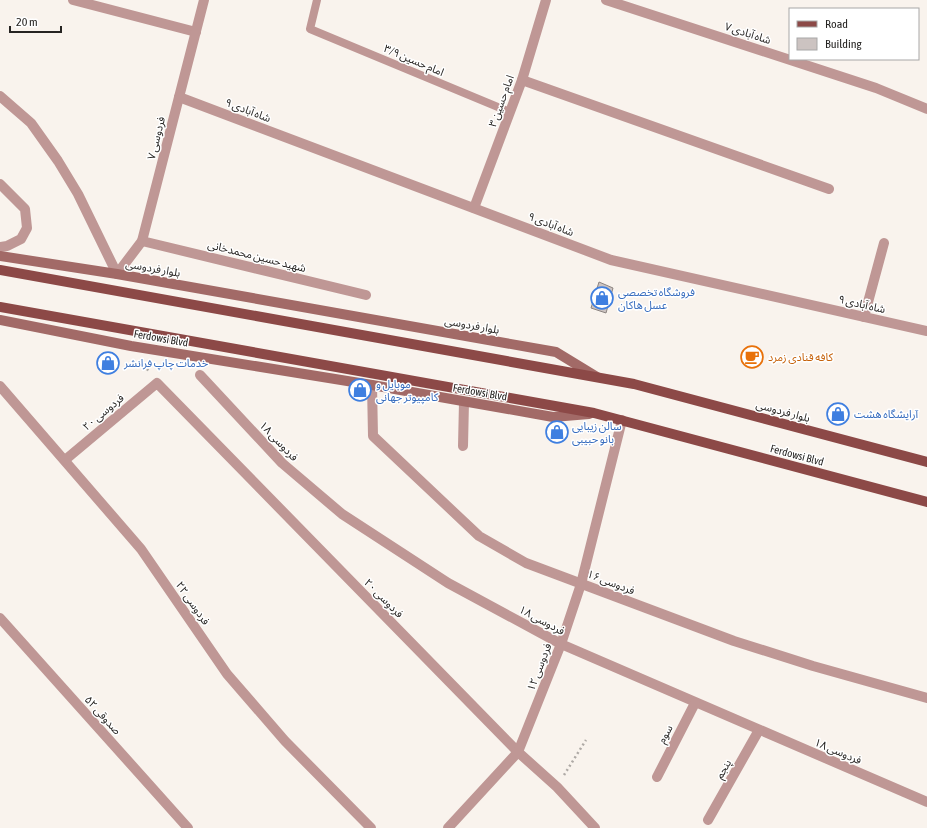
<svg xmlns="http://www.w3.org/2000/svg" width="927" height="828" font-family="'Asap Condensed','Noto Sans Arabic',sans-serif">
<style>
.building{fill:#ccc3c1;stroke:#8c8481}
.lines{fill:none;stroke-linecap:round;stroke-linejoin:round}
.path{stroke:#aea9a5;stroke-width:2.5;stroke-dasharray:2 3;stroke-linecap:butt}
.lane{stroke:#bf9795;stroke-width:8}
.street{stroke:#bf9795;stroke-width:10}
.secondary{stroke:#a26a67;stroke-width:10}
.primary{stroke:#8c4947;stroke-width:10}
.labels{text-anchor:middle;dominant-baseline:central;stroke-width:3;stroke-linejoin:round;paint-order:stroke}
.street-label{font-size:11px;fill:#262422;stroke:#fff}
.shop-label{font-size:11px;fill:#366cbe;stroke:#fff;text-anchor:start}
.food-label{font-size:11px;fill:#c56008;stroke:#fff;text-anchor:start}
</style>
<rect width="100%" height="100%" fill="#f9f3ed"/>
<polygon class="building" points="599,282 613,288 606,313 591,308"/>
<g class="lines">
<g class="path">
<polyline points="141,361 150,373"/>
<polyline points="564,775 586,740"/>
</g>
<polyline class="lane" points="317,0 310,29 510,112"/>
<g class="street">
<polyline points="73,0 196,32"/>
<polyline points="606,0 876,88 927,109"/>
<polyline points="522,80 829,189"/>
<polyline points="0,96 31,123 58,161 78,194 117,274 142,241 204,0"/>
<polyline points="179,97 611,260 927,331"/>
<polyline points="0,184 25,209 27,228 21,239 7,246 0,247"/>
<polyline points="474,208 522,80 546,0"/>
<polyline points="142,241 366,295"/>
<polyline points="864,317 884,243"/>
<polyline points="200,375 282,463 342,514 448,583 561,644 927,802"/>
<polyline points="372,385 373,436 479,536 526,563 734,641 813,666 927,698"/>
<polyline points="0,386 141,549 227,674 285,741 371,828"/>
<polyline points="463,446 464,402"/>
<polyline points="65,460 157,383 518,752 557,787 595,828"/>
<polyline points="0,618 188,828"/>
<polyline points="657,777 695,703"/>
<polyline points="708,820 759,730"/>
<polyline points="448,828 518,752 561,644 581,584 622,420"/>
</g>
<g class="secondary">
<polyline points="0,256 117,274 556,352 597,377"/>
<polyline points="0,320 131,346 372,385 553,417 589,414"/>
</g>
<g class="primary">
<polyline points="0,270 634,384 927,462"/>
<polyline points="0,307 594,413 927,502"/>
</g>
</g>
<defs>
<g id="shop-ring" transform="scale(1.15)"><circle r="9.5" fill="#fff" stroke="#3f7fe0" stroke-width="1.5"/><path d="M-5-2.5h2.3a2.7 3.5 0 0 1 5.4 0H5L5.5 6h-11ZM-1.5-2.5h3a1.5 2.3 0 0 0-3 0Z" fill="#3f7fe0"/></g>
<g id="cafe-ring" transform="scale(1.15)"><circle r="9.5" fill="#fff" stroke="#e8710a" stroke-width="1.5"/><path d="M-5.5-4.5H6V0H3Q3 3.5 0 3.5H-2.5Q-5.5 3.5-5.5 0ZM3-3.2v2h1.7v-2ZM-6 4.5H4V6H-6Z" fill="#e8710a"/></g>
</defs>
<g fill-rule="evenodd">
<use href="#shop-ring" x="602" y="298"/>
<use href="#cafe-ring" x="752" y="357"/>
<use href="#shop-ring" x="108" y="363"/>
<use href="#shop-ring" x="360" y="390"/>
<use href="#shop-ring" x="838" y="414"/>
<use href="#shop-ring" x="557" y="432"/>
</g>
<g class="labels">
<g class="street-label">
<text transform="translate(748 33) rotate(18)">شاه آبادی ۷</text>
<text transform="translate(414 60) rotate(23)">امام حسین ۳/۹</text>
<text transform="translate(501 101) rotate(-70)">امام حسین ۳</text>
<text transform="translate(248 110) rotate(21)">شاه آبادی ۹</text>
<text transform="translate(156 138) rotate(-76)">فردوسی ۷</text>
<text transform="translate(551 224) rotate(21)">شاه آبادی ۹</text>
<text transform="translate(257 256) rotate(14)">شهید حسین محمدخانی</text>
<text transform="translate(153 268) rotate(10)">بلوار فردوسی</text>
<text transform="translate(862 304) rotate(13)">شاه آبادی ۹</text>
<text transform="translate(472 325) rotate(10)">بلوار فردوسی</text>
<text transform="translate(161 338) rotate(10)">Ferdowsi Blvd</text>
<text transform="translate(480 392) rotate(10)">Ferdowsi Blvd</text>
<text transform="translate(783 411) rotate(15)">بلوار فردوسی</text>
<text transform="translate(103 412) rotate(-40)">فردوسی ۲۰</text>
<text transform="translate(279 441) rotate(46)">فردوسی ۱۸</text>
<text transform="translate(797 455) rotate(15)">Ferdowsi Blvd</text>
<text transform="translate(611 582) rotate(21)">فردوسی ۱۶</text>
<text transform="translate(384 598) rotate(45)">فردوسی ۲۰</text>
<text transform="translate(193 603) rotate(55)">فردوسی ۲۲</text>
<text transform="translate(542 620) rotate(28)">فردوسی ۱۸</text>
<text transform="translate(539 667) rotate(-69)">فردوسی ۱۲</text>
<text transform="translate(103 715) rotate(48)">صدوقی ۵۲</text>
<text transform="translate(665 734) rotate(-62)">سوم</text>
<text transform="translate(838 751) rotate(23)">فردوسی ۱۸</text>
<text transform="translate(723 769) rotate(-60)">پنجم</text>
</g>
<g class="shop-label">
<text x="618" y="292">فروشگاه تخصصی<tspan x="618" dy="13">عسل هاکان</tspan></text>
<text x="124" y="363">خدمات چاپ فرانشر</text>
<text x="376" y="384">موبایل و<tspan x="376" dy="13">کامپیوتر جهانی</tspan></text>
<text x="854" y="414">آرایشگاه هشت</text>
<text x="572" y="426">سالن زیبایی<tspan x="572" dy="13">بانو حبیبی</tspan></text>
</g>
<g class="food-label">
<text x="768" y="357">کافه قنادی زمرد</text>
</g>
</g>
<rect x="789" y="8" width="130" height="52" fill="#ffffff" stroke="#a8a7a7"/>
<rect x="797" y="21" width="20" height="6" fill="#8c4947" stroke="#a8a7a7"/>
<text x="825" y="28" font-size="12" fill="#262422">Road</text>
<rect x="797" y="38" width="20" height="12" fill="#ccc3c1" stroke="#a8a7a7"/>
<text x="825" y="48" font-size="12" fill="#262422">Building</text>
<path d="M10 26v6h51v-6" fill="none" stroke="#262422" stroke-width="2"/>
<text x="16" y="26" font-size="12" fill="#262422" stroke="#ffffff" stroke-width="3" paint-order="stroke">20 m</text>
</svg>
